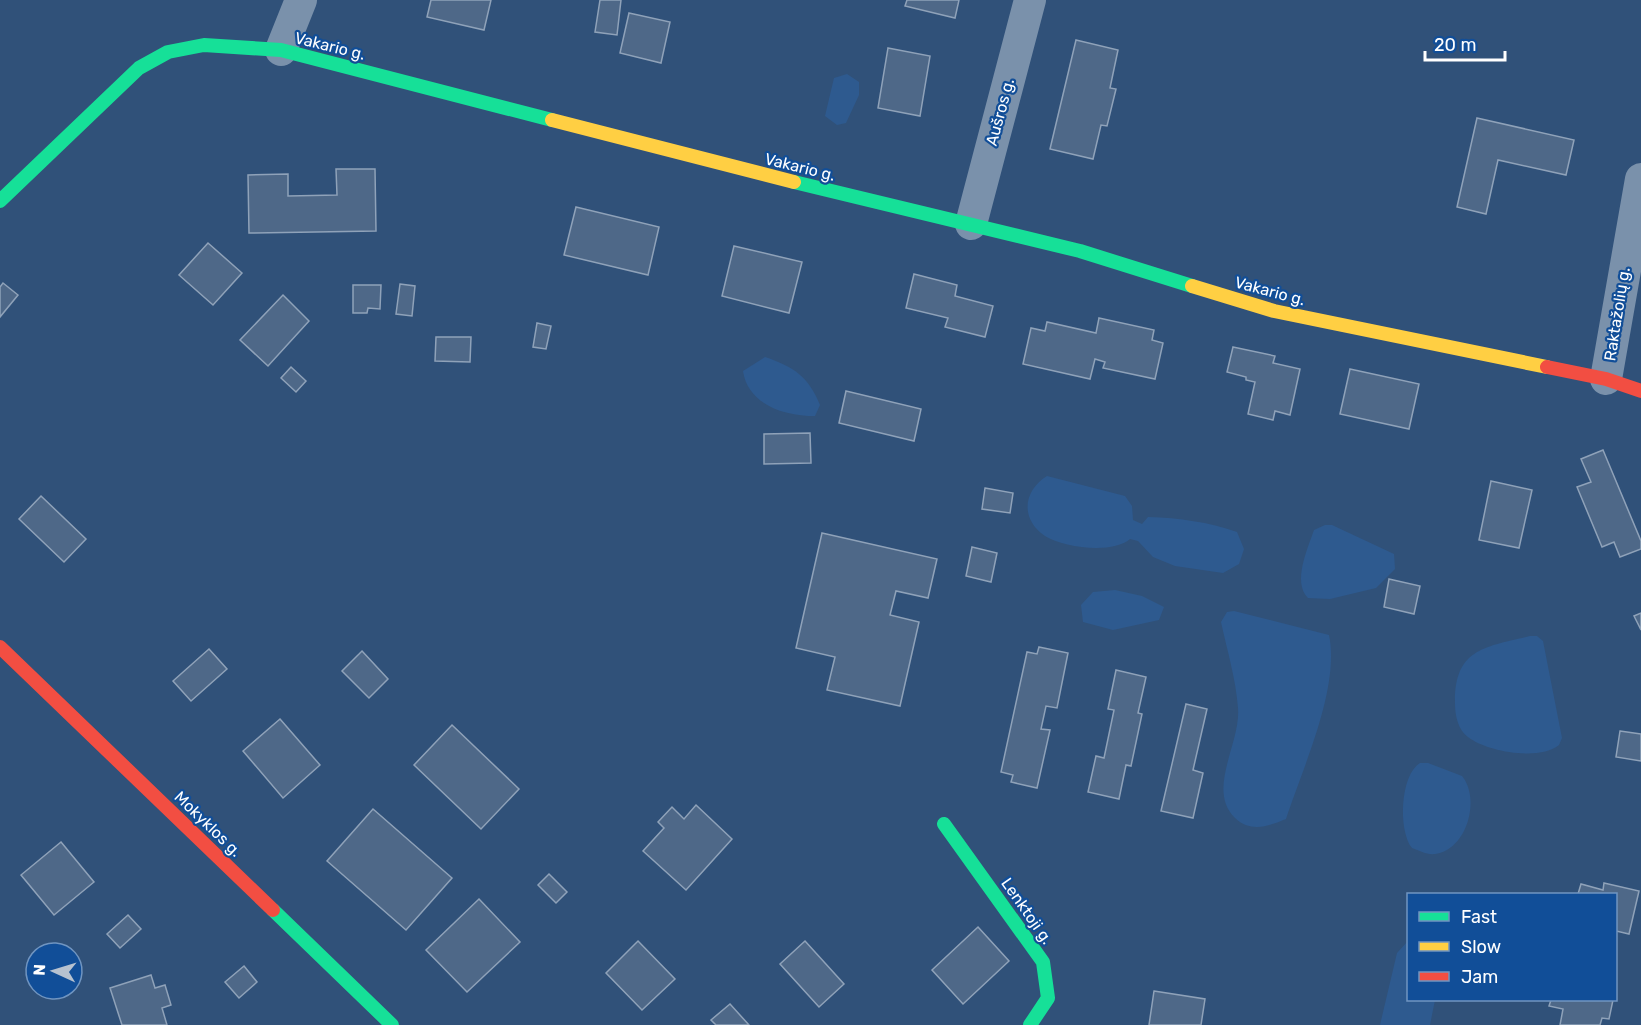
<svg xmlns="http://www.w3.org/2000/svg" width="1641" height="1025" font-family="Rubik,sans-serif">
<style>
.water{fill:#2e5a8f}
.building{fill:#4e6888;stroke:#8fa2b9;stroke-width:1.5}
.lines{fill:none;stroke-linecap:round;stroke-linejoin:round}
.street{stroke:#7a91ab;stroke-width:32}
.fast{stroke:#16e098;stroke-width:14}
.slow{stroke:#ffcf43;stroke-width:14}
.jam{stroke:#f24e42;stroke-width:14}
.labels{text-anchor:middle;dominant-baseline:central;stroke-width:4.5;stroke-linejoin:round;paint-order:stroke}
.street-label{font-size:16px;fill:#fff;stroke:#114e98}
</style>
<rect width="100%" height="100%" fill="#305179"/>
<g class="water">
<polygon points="847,74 859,82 859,95 846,123 837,125 825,116 834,78"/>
<path d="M 765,357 C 794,367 808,376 820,405 L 815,416 C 785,416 748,405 743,371 Z"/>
<path d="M 1047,476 L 1125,496 L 1132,506 L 1133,520 L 1142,524 L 1148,517 C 1180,518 1208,522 1237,532 L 1244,549 L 1239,564 L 1223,573 L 1175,566 L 1153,557 L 1138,541 L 1130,539 C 1113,554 1064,548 1045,536 C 1020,519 1023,491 1047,476 Z"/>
<path d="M 1325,525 L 1332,525 L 1394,554 L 1395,569 L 1376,588 L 1330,599 L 1308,598 C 1292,582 1308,548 1314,530 Z"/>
<polygon points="1115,590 1142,596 1164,607 1159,620 1113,630 1083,622 1081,605 1093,592"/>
<path d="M 1234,611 L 1329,635 C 1340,688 1303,767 1286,819 C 1269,826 1251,833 1235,818 C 1206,790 1241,743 1238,708 C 1236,679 1227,650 1221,622 L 1227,612 Z"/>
<path d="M 1530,636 L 1537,636 L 1543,641 L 1562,738 L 1559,745 C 1540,761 1487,752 1468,737 C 1458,730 1455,715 1455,704 C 1454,649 1484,647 1530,636 Z"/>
<path d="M 1420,763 L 1428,763 L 1462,776 C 1481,799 1467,850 1435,854 C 1427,855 1420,851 1412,848 C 1398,831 1400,775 1420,763 Z"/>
<polygon points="1408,941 1408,1000 1435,1000 1430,1025 1380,1025 1397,953"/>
</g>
<g class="building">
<polygon points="431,0 491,0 484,30 427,17"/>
<polygon points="600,0 621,0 617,35 595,32"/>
<polygon points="907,0 959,0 955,18 905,6"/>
<polygon points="629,13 670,22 661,63 620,53"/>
<polygon points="1076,40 1118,50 1110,88 1116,89 1107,126 1101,125 1093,159 1050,149"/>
<polygon points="888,48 930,56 920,116 878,108"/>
<polygon points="1477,118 1574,140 1566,175 1498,160 1486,214 1457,207"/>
<polygon points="336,169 375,169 376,231 249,233 248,175 288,174 288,196 337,195"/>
<polygon points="576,207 659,227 648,275 564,255"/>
<polygon points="208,243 242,273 213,305 179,275"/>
<polygon points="734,246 802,262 789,313 722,296"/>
<polygon points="914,274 957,285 955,296 993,306 985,337 945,327 948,318 906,308"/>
<polygon points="3,283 18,295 0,317 0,287"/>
<polygon points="400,284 415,286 412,316 396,314"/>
<polygon points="353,285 381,285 380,309 368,308 367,313 353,313"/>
<polygon points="283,295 309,321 268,366 240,340"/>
<polygon points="1099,318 1154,330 1152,340 1163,343 1155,379 1103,368 1105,362 1095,359 1090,379 1023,364 1031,328 1045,331 1047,322 1096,333"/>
<polygon points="537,323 551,326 546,349 533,347"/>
<polygon points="436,337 471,337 470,362 435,361"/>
<polygon points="1233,347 1275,356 1273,363 1300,369 1290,415 1275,411 1273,420 1248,414 1255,382 1246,380 1246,377 1227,372"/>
<polygon points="291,367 306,381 296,392 281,378"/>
<polygon points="1350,369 1419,384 1409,429 1340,414"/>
<polygon points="846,391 921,409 914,441 839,423"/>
<polygon points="810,433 811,463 764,464 764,434"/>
<polygon points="1603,450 1641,541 1641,549 1620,557 1614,542 1602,547 1577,487 1591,482 1581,459"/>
<polygon points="1491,481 1532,490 1519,548 1479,540"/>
<polygon points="985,488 1013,493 1010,513 982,509"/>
<polygon points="41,496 86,539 64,562 19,519"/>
<polygon points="822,533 937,559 928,598 896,591 890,615 919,622 900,706 827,690 835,657 796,648"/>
<polygon points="972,547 997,553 991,582 966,576"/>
<polygon points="1389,579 1420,586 1414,614 1384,607"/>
<polygon points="1641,613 1641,630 1634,616"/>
<polygon points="1039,647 1068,653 1057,708 1046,706 1041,729 1050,730 1037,788 1011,782 1013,775 1001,772 1027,652 1037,654"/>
<polygon points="209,649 227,669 191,701 173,681"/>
<polygon points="362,651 388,679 369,698 342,671"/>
<polygon points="1116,670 1146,677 1138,713 1142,714 1131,766 1126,765 1119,799 1088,792 1096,756 1104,758 1114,710 1108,709"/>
<polygon points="1186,704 1207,709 1193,770 1203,773 1193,818 1161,811"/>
<polygon points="280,719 320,765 283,798 243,751"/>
<polygon points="452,725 519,789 481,829 414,765"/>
<polygon points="1620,731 1641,734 1641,761 1616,757"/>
<polygon points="696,805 732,839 686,890 643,851 664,828 658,822 672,807 684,819"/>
<polygon points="373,809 452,878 406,930 327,861"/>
<polygon points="61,842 94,882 54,915 21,875"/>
<polygon points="549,874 567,892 556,903 538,885"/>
<polygon points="1604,883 1639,891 1629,934 1616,931 1616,894 1578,894 1581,884 1603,890"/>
<polygon points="479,899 520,942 467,992 426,950"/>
<polygon points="128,915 141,929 120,948 107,934"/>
<polygon points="978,927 1009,961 963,1004 932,970"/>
<polygon points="638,941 675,979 642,1010 606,973"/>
<polygon points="805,941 844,984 819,1007 780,964"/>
<polygon points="244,966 257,982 239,998 225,982"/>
<polygon points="151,975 155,988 165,985 171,1005 162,1008 167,1025 122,1025 110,988"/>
<polygon points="1154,991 1205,999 1201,1025 1149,1025"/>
<polygon points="1551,1000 1613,1000 1609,1019 1602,1018 1600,1025 1560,1025 1563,1009 1549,1006"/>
<polygon points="730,1004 749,1025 716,1025 711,1020"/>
</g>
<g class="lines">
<g class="street">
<polyline points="281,50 301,0"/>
<polyline points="971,224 1030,0"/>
<polyline points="1606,379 1641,179"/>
</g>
<g class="fast">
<polyline points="794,182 1080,251 1192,286"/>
<polyline points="0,201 139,68 168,52 204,45 281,50 552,120"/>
<polyline points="944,824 1043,962 1048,998 1030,1025"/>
<polyline points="273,910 392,1025"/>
</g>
<g class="slow">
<polyline points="552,120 794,182"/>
<polyline points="1192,286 1274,311 1547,367"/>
</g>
<g class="jam">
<polyline points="1547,367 1606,379 1641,391"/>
<polyline points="0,647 273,910"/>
</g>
</g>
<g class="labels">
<g class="street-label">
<text transform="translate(330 46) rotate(14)">Vakario g.</text>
<text transform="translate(1000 112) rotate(-75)">Aušros g.</text>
<text transform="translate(800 167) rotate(14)">Vakario g.</text>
<text transform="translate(1270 291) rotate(15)">Vakario g.</text>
<text transform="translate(1617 314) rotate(-81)">Raktažolių g.</text>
<text transform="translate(208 824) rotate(44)">Mokyklos g.</text>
<text transform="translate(1027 911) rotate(55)">Lenktoji g.</text>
</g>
</g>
<rect x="1407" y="893" width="210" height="108" fill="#114e98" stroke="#7095c1" stroke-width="1.5"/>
<rect x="1419" y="912" width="30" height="9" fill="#16e098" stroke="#7095c1" stroke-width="1.5"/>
<text x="1461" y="923" font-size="18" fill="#ffffff">Fast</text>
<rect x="1419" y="942" width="30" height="9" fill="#ffcf43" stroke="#7095c1" stroke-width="1.5"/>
<text x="1461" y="953" font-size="18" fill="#ffffff">Slow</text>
<rect x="1419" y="972" width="30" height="9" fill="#f24e42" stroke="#7095c1" stroke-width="1.5"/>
<text x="1461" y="983" font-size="18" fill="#ffffff">Jam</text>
<g transform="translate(54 971) rotate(274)"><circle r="28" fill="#114e98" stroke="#7095c1" stroke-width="1.5"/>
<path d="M0-4.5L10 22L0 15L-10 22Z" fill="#b7c2d0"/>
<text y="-9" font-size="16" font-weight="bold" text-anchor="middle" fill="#ffffff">N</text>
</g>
<path d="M1425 51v9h80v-9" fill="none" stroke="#ffffff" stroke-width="3"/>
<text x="1434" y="51" font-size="18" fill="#ffffff" stroke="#114e98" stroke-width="4.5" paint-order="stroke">20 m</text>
</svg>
